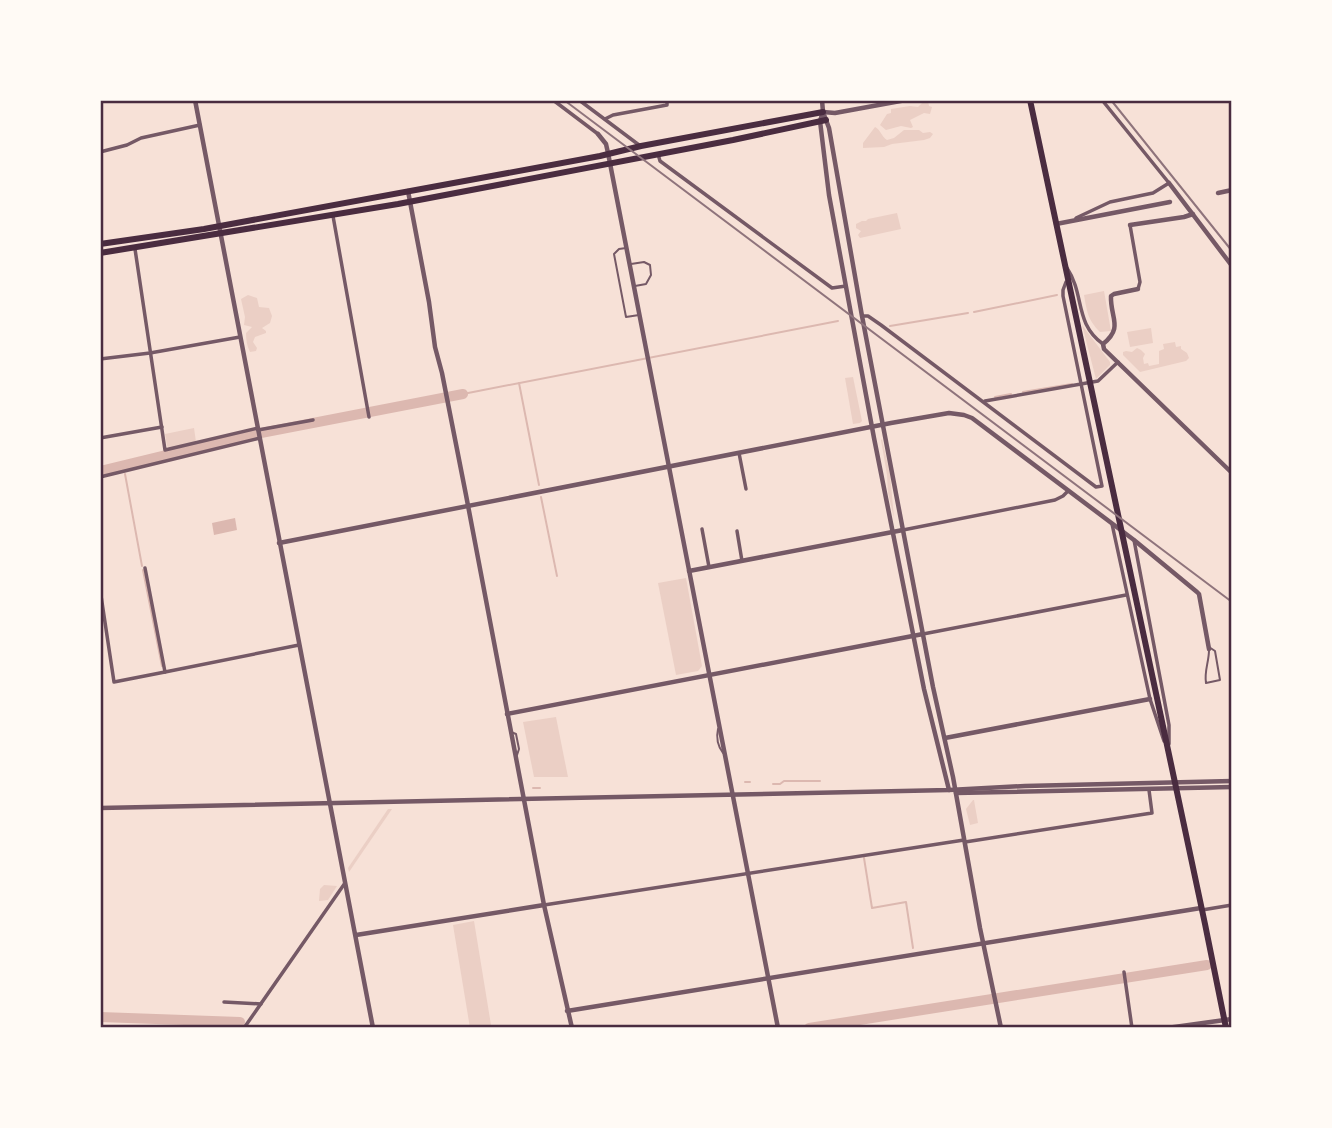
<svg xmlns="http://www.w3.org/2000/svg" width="1332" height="1128" font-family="'Libre Baskerville',serif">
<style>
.green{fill:#ebcfc5}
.water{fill:#dcb8b0}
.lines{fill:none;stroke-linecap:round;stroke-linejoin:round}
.stream{stroke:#dcb8b0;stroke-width:2}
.river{stroke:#dcb8b0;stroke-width:10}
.service{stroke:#755966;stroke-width:2}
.minor{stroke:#755966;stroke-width:3.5}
.tertiary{stroke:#755966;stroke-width:4.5}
.primary{stroke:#4a2c40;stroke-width:6}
.rail{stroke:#8f747c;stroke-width:2}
.neatline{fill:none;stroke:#4a2c40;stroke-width:2.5}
</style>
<rect width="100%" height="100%" fill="#f7e1d7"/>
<g class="green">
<polygon points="928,101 929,106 932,107 930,114 924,113 910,120 913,127 911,128 901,126 886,130 880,125 887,114 891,113 891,109 910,106 918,107 922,103"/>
<path d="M 875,127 C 881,130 881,136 887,140 L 894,138 L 904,130 L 919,130 L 923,133 L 930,132 L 933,134 L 930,138 L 924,140 L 892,144 L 884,147 L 863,148 L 863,143 Z"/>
<polygon points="897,213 901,229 860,238 858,235 861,231 856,228 856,224 862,221 866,221 868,219"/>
<path d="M 1104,291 L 1111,331 L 1100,332 C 1088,320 1087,312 1084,295 Z"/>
<path d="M 248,295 L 257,298 L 259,307 L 269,308 L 272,316 L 270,323 L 262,328 L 266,331 L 266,333 L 255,337 L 253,342 L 257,348 L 256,351 L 250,352 C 247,346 246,340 246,333 L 252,327 L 244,325 L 245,317 L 241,299 Z"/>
<polygon points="1082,325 1110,362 1110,365 1096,379"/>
<polygon points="1151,328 1153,343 1130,347 1127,332"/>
<polygon points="1175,342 1176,347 1181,346 1181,349 1187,353 1189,358 1186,361 1140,372 1123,355 1123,352 1126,351 1132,352 1137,348 1141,350 1145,354 1143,358 1144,364 1148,363 1149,366 1159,364 1159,351 1164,349 1163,344"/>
<polygon points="853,377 862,421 860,423 853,424 845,378"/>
<polygon points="194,428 196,442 169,448 167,446 165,434"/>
<polygon points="882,439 890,474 894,518 888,493 887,475 881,440"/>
<polygon points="686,578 702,666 698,671 676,675 658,583"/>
<polygon points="556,717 568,777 534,777 523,722"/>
<polygon points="973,800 974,800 978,823 970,825 966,809"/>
<polygon points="388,809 392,809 349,872 348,868"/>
<polygon points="324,885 337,886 328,900 319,901 320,889"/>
<polygon points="474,921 491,1025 492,1028 470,1028 453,925"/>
</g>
<polygon class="water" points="235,518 237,530 214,535 212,523"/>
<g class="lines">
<g class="stream">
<polyline points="974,312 1057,295"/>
<polyline points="890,326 968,313"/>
<polyline points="519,383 539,485"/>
<polyline points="1023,392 1072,384"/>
<polyline points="463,394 838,321"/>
<polyline points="995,397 1011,394"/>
<polyline points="125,474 142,566"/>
<polyline points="541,497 557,576"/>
<polyline points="143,570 162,666"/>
<polyline points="745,782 750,782"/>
<polyline points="773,784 780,784 784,781 820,781"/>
<polyline points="533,788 540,788"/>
<polyline points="864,858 872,908 906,902 913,948"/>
</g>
<g class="river">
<polyline points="100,471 240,437 463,394"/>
<polyline points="100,1017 240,1022"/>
<polyline points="809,1028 1207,965"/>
</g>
<g class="service">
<polyline points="626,248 619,249 614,254 626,317 639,315"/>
<polyline points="631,264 644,262 650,265 651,275 646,284 635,286"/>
<path d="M 1209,650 C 1209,662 1204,671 1206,683 L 1220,680 L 1215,651 L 1209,647"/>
<path d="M 718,729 C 716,738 717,745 723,753"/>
<polyline points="511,732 516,734 519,749 517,755"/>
</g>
<g class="minor">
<polyline points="553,100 598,134"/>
<polyline points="579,100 639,145"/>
<polyline points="605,119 613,115 667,105 667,100"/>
<polyline points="100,152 127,145 141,138 200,125"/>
<polyline points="658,154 660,161 832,288 846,286"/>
<polyline points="333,216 369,417"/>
<polyline points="1076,218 1110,202 1153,193 1169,183 1102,100"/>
<polyline points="1130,225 1140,282 1138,289"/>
<polyline points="135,249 165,450 258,428"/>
<path d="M 1067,268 C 1085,295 1074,323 1103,344"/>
<polyline points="862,316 868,316 881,325 1096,487 1102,486 1063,296 1063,290 1066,282"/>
<polyline points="100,359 150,353 240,337"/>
<polyline points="985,401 1098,381 1118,362"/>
<polyline points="258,430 313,420"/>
<polyline points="100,438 162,427"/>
<polyline points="739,453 746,489"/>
<polyline points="100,477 260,438"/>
<polyline points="1112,524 1150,699 1164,741"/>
<polyline points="702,529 709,567"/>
<polyline points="903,530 1055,500 1063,496 1068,491"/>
<polyline points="737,531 742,561"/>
<polyline points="1134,540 1169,725 1169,744"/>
<polyline points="145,568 165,672 299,645"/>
<polyline points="100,589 114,682 165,672"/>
<polyline points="923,634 1126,595"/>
<polyline points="965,842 1152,813 1149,790"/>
<polyline points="544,905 964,840"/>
<polyline points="1202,910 1232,905"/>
<polyline points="1124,972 1132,1028"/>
<polyline points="224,1002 261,1004"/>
<polyline points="244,1028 345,883"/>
</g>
<g class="tertiary">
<polyline points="195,100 373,1028"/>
<polyline points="822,100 823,112 829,128 862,316 933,687 953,777 980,928 1001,1028"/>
<polyline points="823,112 820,121 829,195 874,438 924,689 949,790"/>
<polyline points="823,112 835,113 906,100"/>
<polyline points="598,134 606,144 608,153 778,1028"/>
<polyline points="1169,183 1232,266"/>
<polyline points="408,191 429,302 435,347 442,373 466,495 544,905 572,1028"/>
<polyline points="1218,193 1232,190"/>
<polyline points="1056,224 1170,202"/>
<polyline points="1130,225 1184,217 1193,214"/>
<path d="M 1138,289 L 1114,294 L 1111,296 C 1110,318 1124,327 1103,344 L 1104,349 L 1232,473"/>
<polyline points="279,543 891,423 949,413 964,415 972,418 1134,540 1197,592 1199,594 1209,649"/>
<polyline points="689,571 903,530"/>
<polyline points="507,714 923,634"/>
<polyline points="945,738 1150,699"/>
<polyline points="956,793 1232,787"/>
<polyline points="100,808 949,790 1025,786 1232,781"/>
<polyline points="356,935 544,905"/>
<polyline points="567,1011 1201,908"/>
<polyline points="1167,1028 1232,1019"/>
</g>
<g class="primary">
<polyline points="1030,100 1205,924 1226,1028"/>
<polyline points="100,244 204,229 600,156 641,146 823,112"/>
<polyline points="100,253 398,204 733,140 826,120"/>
</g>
<g class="rail">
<polyline points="564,100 1232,602"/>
<polyline points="1111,100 1232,251"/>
</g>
</g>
<rect width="1332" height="1128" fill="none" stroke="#fffaf5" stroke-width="203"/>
<rect x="102" y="102" width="1128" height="924" class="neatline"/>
</svg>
